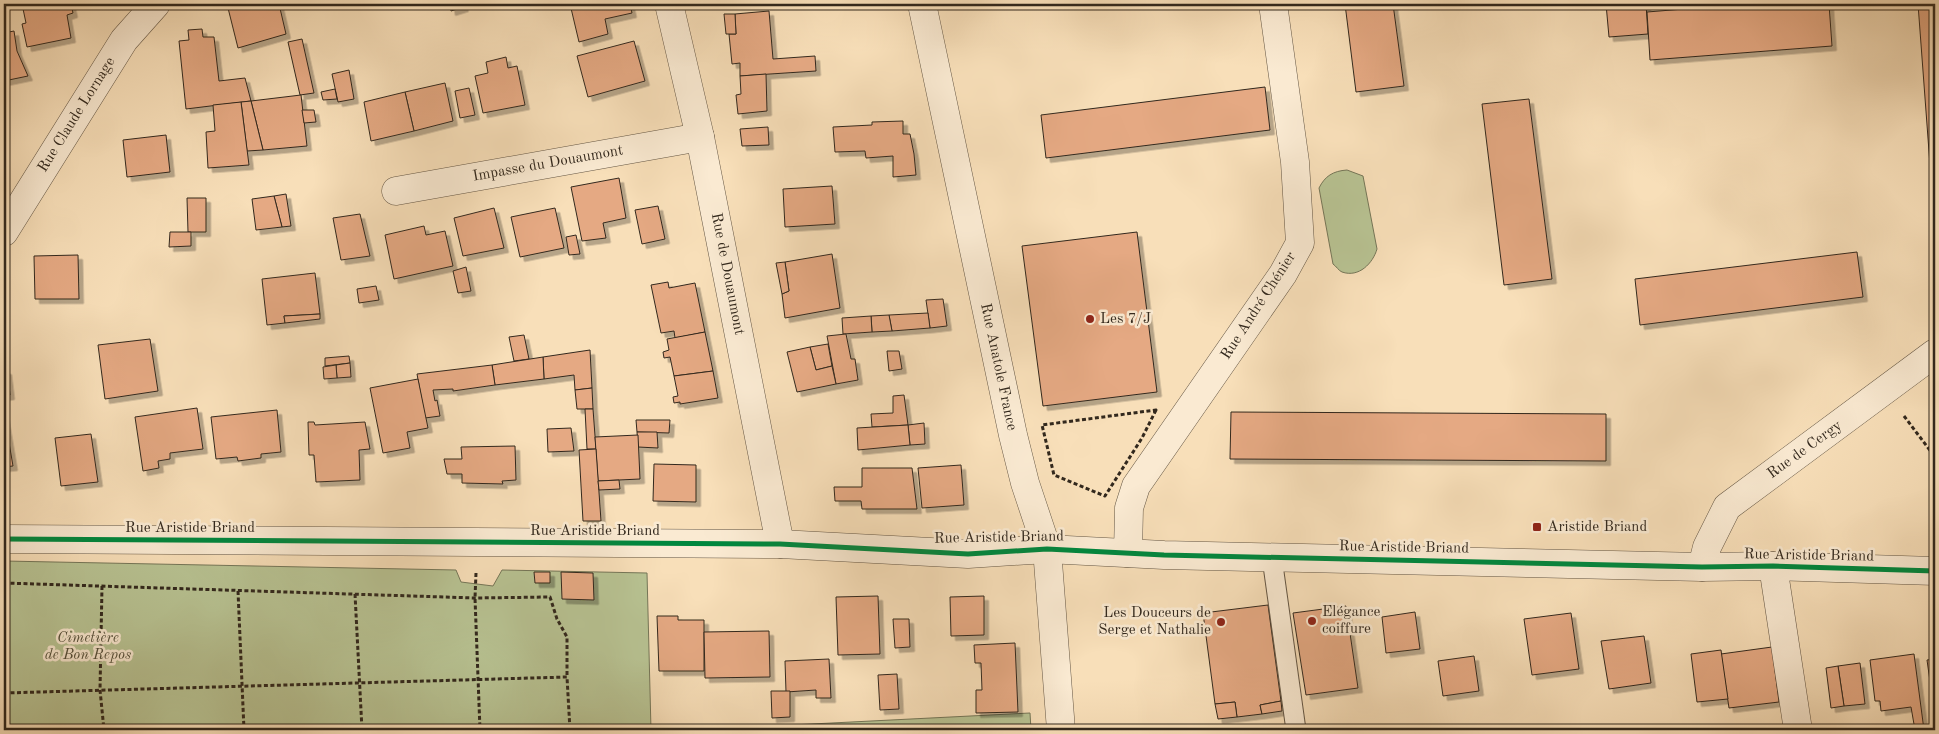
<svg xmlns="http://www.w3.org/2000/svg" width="1939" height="734" font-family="'Old Standard TT',serif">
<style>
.green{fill:#b8c393;stroke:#757658}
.building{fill:#e5a983;stroke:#32281d;filter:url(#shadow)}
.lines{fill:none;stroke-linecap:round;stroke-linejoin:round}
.service-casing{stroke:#645644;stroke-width:21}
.minor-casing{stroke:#645644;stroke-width:29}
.tertiary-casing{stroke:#645644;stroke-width:29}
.path{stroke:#32281d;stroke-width:3;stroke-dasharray:4 2.5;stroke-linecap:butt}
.service{stroke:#faead2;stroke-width:19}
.minor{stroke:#faead2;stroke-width:28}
.tertiary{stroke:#faead2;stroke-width:28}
.cycleway-casing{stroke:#faead2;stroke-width:8}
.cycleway{stroke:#00873e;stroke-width:5}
.poi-dot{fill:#8f2418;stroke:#faead2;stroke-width:2}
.labels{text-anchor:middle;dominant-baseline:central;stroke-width:5;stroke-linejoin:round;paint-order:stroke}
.street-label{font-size:15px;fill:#32281d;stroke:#faead2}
.poi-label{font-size:15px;fill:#32281d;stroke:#faead2;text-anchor:start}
.park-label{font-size:15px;font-style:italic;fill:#544f3a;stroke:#faead2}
</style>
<defs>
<filter id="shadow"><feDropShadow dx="4.5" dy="4.5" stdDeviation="0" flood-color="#0004"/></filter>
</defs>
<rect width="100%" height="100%" fill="#f8dfb9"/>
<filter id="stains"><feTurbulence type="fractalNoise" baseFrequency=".004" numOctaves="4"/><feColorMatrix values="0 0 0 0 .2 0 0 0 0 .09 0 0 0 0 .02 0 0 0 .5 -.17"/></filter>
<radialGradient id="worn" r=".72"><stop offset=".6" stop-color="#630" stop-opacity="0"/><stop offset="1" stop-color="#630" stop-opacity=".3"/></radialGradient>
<g class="green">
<path d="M 1347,170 L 1363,176 L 1377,249 C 1373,263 1359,278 1342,272 C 1339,271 1336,266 1333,264 L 1319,188 C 1325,176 1333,171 1347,170 Z"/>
<polygon points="4,561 456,570 461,582 493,586 502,570 647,573 651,730 4,730"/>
<polygon points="1030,713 1031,730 693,730"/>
</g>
<g class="building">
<polygon points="22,4 71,4 73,13 67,15 71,38 27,47 22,24 26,23"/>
<polygon points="227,4 279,4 286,34 238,48"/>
<polygon points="450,4 463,4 464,7 451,11"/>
<polygon points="570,4 630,4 632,13 605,19 608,34 579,42"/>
<polygon points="1345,4 1393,4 1404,86 1356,92"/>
<polygon points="1606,4 1646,4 1648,34 1609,37"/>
<polygon points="1745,4 1829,4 1832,46 1650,60 1647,12"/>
<polygon points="1918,4 1935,4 1935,232"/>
<polygon points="769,11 773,59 815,56 816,71 740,76 740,63 732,64 729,34 736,34 735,14"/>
<polygon points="724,14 735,14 736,34 726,34"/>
<polygon points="202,29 203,37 214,37 219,81 245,78 251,101 186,109 179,41 189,40 188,30"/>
<polygon points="14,31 17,51 28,76 4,81 4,33"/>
<polygon points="302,39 314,93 300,95 288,42"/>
<polygon points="634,41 645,81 588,97 577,56"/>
<polygon points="506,57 508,68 517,66 525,105 483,113 475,76 488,73 486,62"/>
<polygon points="349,70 354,99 338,102 332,74"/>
<polygon points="766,74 767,111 738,114 736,95 741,94 740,76"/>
<polygon points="445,83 453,121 414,131 405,92"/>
<polygon points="1265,87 1270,130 1046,158 1041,115"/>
<polygon points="469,88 475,115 460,118 455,91"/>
<polygon points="335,89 337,99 323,100 321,92"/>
<polygon points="405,92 414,131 371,141 364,102"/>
<polygon points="301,95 307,146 263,150 251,101"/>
<polygon points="1529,99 1552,279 1504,285 1482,104"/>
<polygon points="251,101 263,150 247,151 241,102"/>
<polygon points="241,102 249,165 208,168 206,132 215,131 213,105"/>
<polygon points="302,110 314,110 316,122 304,123"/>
<polygon points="903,121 903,134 910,134 914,154 916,175 893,177 893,156 866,158 865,151 835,152 833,127 872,125 872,122"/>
<polygon points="768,127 769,145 742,146 740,129"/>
<polygon points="166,135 170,172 127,177 123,140"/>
<polygon points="619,178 626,218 603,223 606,238 582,241 571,187"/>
<polygon points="832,186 835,224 785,227 783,189"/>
<polygon points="286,194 291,226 282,227 274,196"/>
<polygon points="274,196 282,227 256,230 252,199"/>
<polygon points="187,198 206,198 206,232 188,232"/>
<polygon points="658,206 665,239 642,244 635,210"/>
<polygon points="494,208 504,248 463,256 454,218"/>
<polygon points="555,208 564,248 520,257 511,217"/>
<polygon points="360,214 370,256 341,260 333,218"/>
<polygon points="424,226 426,235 445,231 453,266 394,279 385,235"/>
<polygon points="170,232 191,232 191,246 169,247"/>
<polygon points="1137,232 1157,392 1043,406 1022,246"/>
<polygon points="576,235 580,254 569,255 566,237"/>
<polygon points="1857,252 1863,297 1640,325 1635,279"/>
<polygon points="832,254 840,308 785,318 782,294 789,291 785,262"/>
<polygon points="78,255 79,299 35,299 34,256"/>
<polygon points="785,262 789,291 782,294 776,263"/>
<polygon points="466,267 471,291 458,293 453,271"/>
<polygon points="315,273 320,314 284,316 285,323 267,325 262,279"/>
<polygon points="668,282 669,288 695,283 705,332 675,338 674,331 661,333 651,285"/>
<polygon points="376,286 379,300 359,303 357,289"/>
<polygon points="943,299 947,326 930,328 926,300"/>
<polygon points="928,313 930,328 892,331 889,315"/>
<polygon points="320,314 320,319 285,323 284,316"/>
<polygon points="889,315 892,331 872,332 871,316"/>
<polygon points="871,316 872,332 843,334 842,318"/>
<polygon points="705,332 713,371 674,376 670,357 664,358 663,352 669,350 667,339"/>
<polygon points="846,334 851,359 855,359 858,380 836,384 827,336"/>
<polygon points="524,335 529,359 514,361 509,337"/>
<polygon points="150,339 158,391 105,399 98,345"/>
<polygon points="828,344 832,366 816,370 810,347"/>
<polygon points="810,347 816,370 832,366 836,384 797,392 787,352"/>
<polygon points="590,350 592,388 575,390 574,375 544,379 543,357"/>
<polygon points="887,351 899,351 902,369 889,371"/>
<polygon points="349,356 350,363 325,366 325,358"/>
<polygon points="543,357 544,379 495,385 492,365"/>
<polygon points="350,363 351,377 337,378 336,365"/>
<polygon points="336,365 337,378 324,379 323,367"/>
<polygon points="492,365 495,385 453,391 453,389 433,390 435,401 437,400 440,416 425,418 417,374"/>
<polygon points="4,370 7,370 10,395 4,396"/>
<polygon points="713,371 718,398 680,404 680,402 674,403 673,397 678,396 674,376"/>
<polygon points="418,379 428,428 407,432 410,448 383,453 370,388"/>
<polygon points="592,388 593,409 577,409 575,390"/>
<polygon points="904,395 908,425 872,427 871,414 893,413 893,396"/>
<polygon points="197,408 203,449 170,453 170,459 158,461 159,468 143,471 135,417"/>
<polygon points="585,409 593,409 596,449 587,449"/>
<polygon points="277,410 281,452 261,454 261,458 238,461 237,457 216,459 211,417"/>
<polygon points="1231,412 1606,414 1606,461 1230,459"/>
<polygon points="4,413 13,466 4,467"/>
<polygon points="636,420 670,420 669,433 637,432"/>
<polygon points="308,422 314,422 315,425 365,422 370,449 359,450 360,480 316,482 314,455 309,455"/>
<polygon points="924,423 925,444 910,445 908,425"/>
<polygon points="908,425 910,445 858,450 857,428"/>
<polygon points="571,428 574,451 548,452 547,429"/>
<polygon points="637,432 657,432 658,448 638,447"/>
<polygon points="91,434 98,482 61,486 55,438"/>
<polygon points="638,435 640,479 598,481 595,437"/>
<polygon points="515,446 516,480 502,481 503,484 462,483 462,474 447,474 444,459 462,459 461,447"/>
<polygon points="596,449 601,521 583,521 579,450"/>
<polygon points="654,464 696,465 696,502 653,501"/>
<polygon points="961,465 964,505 922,508 918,468"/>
<polygon points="862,468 912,468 917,509 862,509 861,501 835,501 834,487 862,487"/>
<polygon points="619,480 620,489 599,490 598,481"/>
<polygon points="534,572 550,572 550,583 535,583"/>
<polygon points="561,572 593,573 594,600 562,599"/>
<polygon points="878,596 880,654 838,655 836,597"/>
<polygon points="984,596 984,635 951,636 950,597"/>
<polygon points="1268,605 1281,701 1260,705 1262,714 1237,717 1235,702 1215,704 1203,613"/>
<polygon points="1346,606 1358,688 1306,695 1293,613"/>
<polygon points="1415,612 1420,649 1386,653 1382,617"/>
<polygon points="1571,613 1579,669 1532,675 1524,619"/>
<polygon points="657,616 678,616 678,620 704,620 704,671 659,671"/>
<polygon points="893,619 909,619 910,647 895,648"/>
<polygon points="769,631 770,677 705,678 704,632"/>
<polygon points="1644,636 1651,683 1609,689 1601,641"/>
<polygon points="1015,643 1018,712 976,713 976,690 982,690 981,663 975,663 974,645"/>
<polygon points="1772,647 1779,702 1729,708 1721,654"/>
<polygon points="1721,650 1728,699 1697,702 1691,654"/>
<polygon points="1914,654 1924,730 1915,730 1911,707 1881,711 1880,701 1875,701 1870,660"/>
<polygon points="1474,656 1479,691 1443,696 1438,661"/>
<polygon points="829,659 831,698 816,698 816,690 786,692 785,661"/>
<polygon points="1935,659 1935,710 1934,710 1927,660"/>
<polygon points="1860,663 1865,704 1844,706 1838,666"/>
<polygon points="1838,666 1844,706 1831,708 1826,668"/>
<polygon points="897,674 899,709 880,710 878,675"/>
<polygon points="771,691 790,691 790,717 772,718"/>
<polygon points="1281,701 1282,711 1262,714 1260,705"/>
<polygon points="1235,702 1237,717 1218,719 1215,704"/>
</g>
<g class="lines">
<g class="service-casing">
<polyline id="service" points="1272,558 1296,730"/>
</g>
<g class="minor-casing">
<g id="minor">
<polyline points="669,4 700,137 780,544"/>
<polyline points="396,191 700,137"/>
<polyline points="4,232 124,40 156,4"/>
<polyline points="4,539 780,544 968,554 1047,549 1164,555 1702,567 1773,566 1935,571"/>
<polyline points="1128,553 1129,508 1136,486 1283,274 1300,243 1295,162 1273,4"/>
<polyline points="1773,566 1798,730"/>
<polyline points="1702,567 1707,547 1727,507 1935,353"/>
</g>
</g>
<g class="tertiary-casing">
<polyline id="tertiary" points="922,4 1013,435 1025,483 1047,549 1061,730"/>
</g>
<g class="path">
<polygon points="1156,410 1142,438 1105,496 1054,475 1042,425"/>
<polyline points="1904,416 1935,457"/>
<polyline points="476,573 475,598 480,730"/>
<polyline points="4,583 475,598 550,597 557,619 567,637 567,677"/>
<polyline points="102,586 100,690 104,730"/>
<polyline points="238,591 244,730"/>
<polyline points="355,594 362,730"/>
<polyline points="4,693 567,677 570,730"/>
</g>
<use href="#service" class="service"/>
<use href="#minor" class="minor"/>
<use href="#tertiary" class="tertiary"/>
<g class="cycleway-casing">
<polyline id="cycleway" points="4,539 780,544 968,554 1047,549 1164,555 1702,567 1773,566 1935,571"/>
</g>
<use href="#cycleway" class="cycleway"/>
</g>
<g class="poi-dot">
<circle cx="1090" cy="319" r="5"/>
<rect x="1532" y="522" width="10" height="10" rx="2.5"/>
<circle cx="1312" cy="621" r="5"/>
<circle cx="1221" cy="622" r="5"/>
</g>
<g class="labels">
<g class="street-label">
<text transform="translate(77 115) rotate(-58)">Rue Claude Lornage</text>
<text transform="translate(548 164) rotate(-10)">Impasse du Douaumont</text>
<text transform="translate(727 274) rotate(79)">Rue de Douaumont</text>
<text transform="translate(1259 306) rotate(-57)">Rue André Chénier</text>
<text transform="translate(998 367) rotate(78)">Rue Anatole France</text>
<text transform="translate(1805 450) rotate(-36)">Rue de Cergy</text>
<text x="190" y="528">Rue Aristide Briand</text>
<text x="595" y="531">Rue Aristide Briand</text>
<text transform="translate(999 538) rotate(-1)">Rue Aristide Briand</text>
<text transform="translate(1404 548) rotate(1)">Rue Aristide Briand</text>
<text transform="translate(1809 556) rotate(1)">Rue Aristide Briand</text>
</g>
<g class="poi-label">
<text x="1100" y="319">Les 7/J</text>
<text x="1547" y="527">Aristide Briand</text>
<text x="1322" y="612">Elégance<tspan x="1322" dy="17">coiffure</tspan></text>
<text x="1211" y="613" text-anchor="end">Les Douceurs de<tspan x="1211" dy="17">Serge et Nathalie</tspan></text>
</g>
<g class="park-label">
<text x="88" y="638">Cimetière<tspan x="88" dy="17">de Bon Repos</tspan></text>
</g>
</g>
<rect width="1939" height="734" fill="none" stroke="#f8dfb9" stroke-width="20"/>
<rect x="5" y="5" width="1929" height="724" fill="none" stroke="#32281d" stroke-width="2.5"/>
<rect x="10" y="10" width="1919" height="714" fill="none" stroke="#32281d"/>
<rect width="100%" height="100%" filter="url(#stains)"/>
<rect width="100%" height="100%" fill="url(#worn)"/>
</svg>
